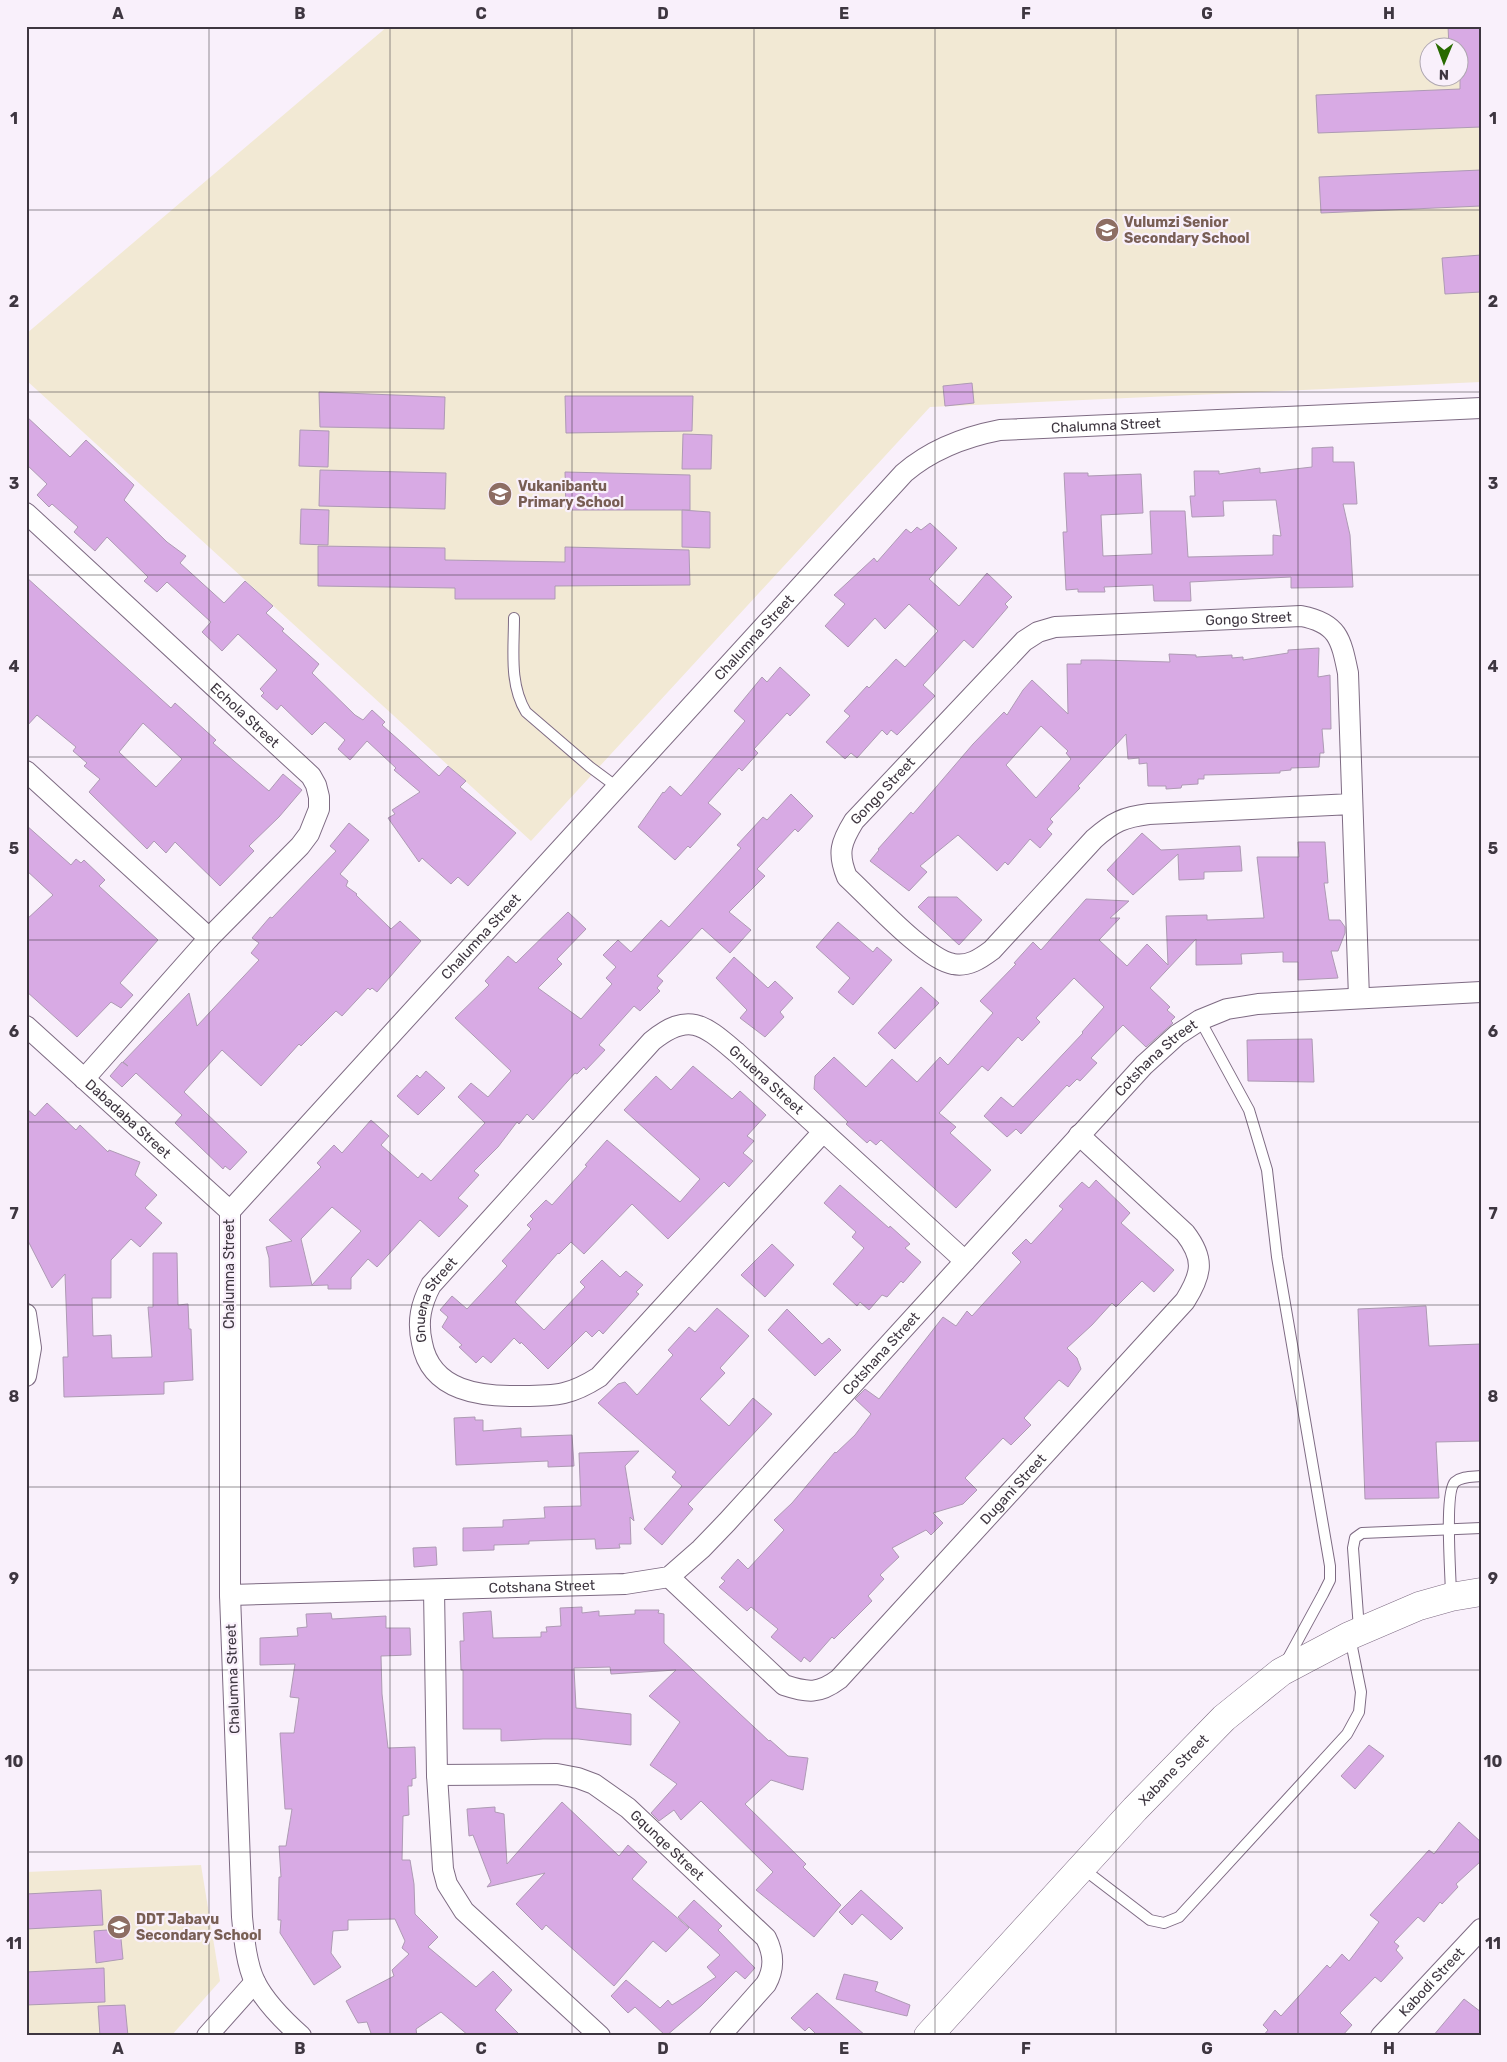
<svg xmlns="http://www.w3.org/2000/svg" width="1507" height="2062" font-family="Rubik,sans-serif">
<style>
.education{fill:#f2e9d4;fill-rule:evenodd}
.building{fill:#d8aae4;stroke:#ae9ab4;fill-rule:evenodd}
.lines{fill:none;stroke-linecap:round;stroke-linejoin:round}
.lane-casing{stroke:#7e6b83;stroke-width:12}
.street-casing{stroke:#7e6b83;stroke-width:22}
.secondary-casing{stroke:#7e6b83;stroke-width:29}
.lane{stroke:#fff;stroke-width:10}
.street{stroke:#fff;stroke-width:20}
.secondary{stroke:#fff;stroke-width:28}
.grid{fill:none;stroke:#3e3640;stroke-width:1;stroke-opacity:0.55}
.labels{text-anchor:middle;dominant-baseline:central;stroke-width:4.5;stroke-linejoin:round;paint-order:stroke}
.education-label{font-size:14px;font-weight:bold;fill:#785e54;stroke:#f9f0fb;text-anchor:start}
.street-label{font-size:14px;fill:#3e3640;stroke:#f9f0fb}
.neatline{fill:none;stroke:#3e3640;stroke-width:2}
.grid-label{font-size:16px;text-anchor:middle;font-weight:bold;fill:#3e3640}
</style>
<rect width="100%" height="100%" fill="#f9f0fb"/>
<g class="education">
<path d="M 388,26 L 1481,26 L 1481,382 L 930,407 L 531,841 L 26,380 L 26,334 ZM 1430,48 L 1460,48 L 1460,78 L 1430,78 Z"/>
<polygon points="201,1865 220,1981 171,2036 26,2036 26,1872"/>
</g>
<g class="building">
<polygon points="1448,26 1481,26 1481,127 1318,133 1316,95 1460,89 1460,48 1449,48"/>
<polygon points="1481,170 1481,206 1321,213 1319,177"/>
<polygon points="1481,255 1481,292 1445,294 1442,258"/>
<polygon points="972,383 974,403 945,406 943,386"/>
<polygon points="319,392 445,397 444,429 320,427"/>
<polygon points="565,396 693,396 692,431 566,433"/>
<polygon points="26,416 70,457 86,440 134,485 124,500 167,542 186,556 180,563 224,603 245,581 273,606 266,613 284,629 282,631 319,664 312,673 355,715 363,720 372,710 385,722 382,725 439,776 448,766 466,781 460,787 516,833 468,886 458,877 451,884 422,858 419,862 388,818 395,814 392,810 420,792 394,770 396,768 367,741 350,760 338,749 345,740 325,722 312,735 281,705 277,710 261,696 264,693 260,689 277,670 238,634 222,651 202,632 211,622 167,582 157,592 144,581 148,577 107,537 95,551 74,532 78,527 52,504 49,507 37,495 47,484 26,464"/>
<polygon points="300,430 329,431 328,467 299,466"/>
<polygon points="683,434 712,435 711,469 682,469"/>
<polygon points="1333,447 1333,462 1354,462 1357,504 1343,504 1350,535 1353,587 1291,588 1291,577 1190,582 1191,601 1154,601 1153,585 1104,587 1105,592 1078,592 1078,589 1066,590 1063,532 1067,532 1064,473 1088,473 1088,476 1141,474 1143,513 1101,515 1103,556 1152,554 1150,511 1185,511 1188,557 1273,555 1273,535 1281,536 1276,500 1223,501 1224,516 1192,517 1190,496 1195,496 1194,471 1219,471 1219,474 1260,468 1260,473 1312,467 1312,448"/>
<polygon points="320,470 446,473 445,509 319,506"/>
<polygon points="565,472 690,475 690,510 566,510"/>
<polygon points="301,509 329,510 328,545 300,544"/>
<polygon points="682,510 710,512 710,548 682,547"/>
<polygon points="930,523 957,548 929,579 959,606 987,573 1012,597 1005,604 1008,607 973,648 964,640 923,685 935,696 897,735 891,730 887,735 882,730 857,758 851,753 845,759 826,742 850,716 844,711 867,686 869,688 896,659 905,667 938,631 909,604 885,629 875,618 848,647 825,626 845,604 834,595 874,558 877,562 906,529 911,533 917,527 921,530"/>
<polygon points="318,546 445,548 445,560 565,562 565,547 689,550 690,585 555,586 555,599 455,599 455,588 318,586"/>
<path d="M 26,577 L 171,708 L 175,703 L 216,740 L 213,743 L 269,791 L 283,774 L 302,790 L 279,817 L 249,846 L 254,851 L 220,886 L 175,842 L 166,853 L 154,841 L 147,849 L 89,792 L 100,779 L 84,766 L 87,763 L 73,751 L 76,747 L 37,715 L 26,727 ZM 143,723 L 182,759 L 156,787 L 119,752 Z"/>
<path d="M 1319,648 L 1318,677 L 1330,675 L 1331,729 L 1322,729 L 1324,753 L 1320,753 L 1319,767 L 1291,768 L 1291,770 L 1280,771 L 1280,773 L 1204,775 L 1204,779 L 1198,779 L 1198,784 L 1182,785 L 1181,788 L 1166,789 L 1166,786 L 1148,786 L 1147,763 L 1139,764 L 1139,758 L 1128,759 L 1126,734 L 1078,786 L 1080,788 L 1050,819 L 1053,822 L 1047,829 L 1052,834 L 1040,848 L 1030,839 L 1008,865 L 1005,862 L 997,871 L 958,835 L 920,866 L 927,872 L 909,891 L 870,861 L 879,850 L 878,849 L 911,812 L 913,814 L 973,744 L 1004,712 L 1007,715 L 1023,690 L 1032,680 L 1068,714 L 1067,664 L 1081,664 L 1081,660 L 1101,660 L 1170,662 L 1169,654 L 1196,655 L 1196,657 L 1232,655 L 1232,658 L 1243,657 L 1243,660 L 1288,653 L 1288,650 ZM 1041,726 L 1068,751 L 1066,753 L 1071,759 L 1036,798 L 1006,765 Z"/>
<polygon points="780,667 810,695 790,716 787,713 754,749 758,753 742,771 739,768 708,803 721,814 690,848 688,846 675,860 638,827 663,792 664,793 670,786 681,796 745,721 734,711 762,677 767,682"/>
<path d="M 791,794 L 813,816 L 798,832 L 795,829 L 757,869 L 765,876 L 729,912 L 751,930 L 730,953 L 702,928 L 657,976 L 663,981 L 657,988 L 660,991 L 640,1011 L 634,1006 L 599,1045 L 605,1050 L 586,1070 L 584,1067 L 577,1074 L 575,1073 L 533,1120 L 527,1114 L 519,1124 L 517,1122 L 498,1147 L 474,1171 L 479,1175 L 458,1198 L 468,1206 L 439,1237 L 420,1220 L 377,1267 L 368,1259 L 351,1278 L 351,1289 L 328,1289 L 328,1285 L 270,1287 L 269,1258 L 266,1247 L 292,1241 L 269,1220 L 321,1167 L 317,1163 L 334,1145 L 342,1153 L 371,1120 L 389,1136 L 381,1145 L 418,1178 L 422,1173 L 431,1181 L 485,1123 L 458,1097 L 471,1083 L 488,1097 L 511,1071 L 455,1018 L 489,985 L 485,981 L 508,956 L 516,963 L 568,912 L 586,929 L 557,959 L 562,964 L 538,988 L 581,1019 L 612,984 L 606,978 L 616,967 L 603,955 L 618,940 L 631,952 L 661,920 L 669,927 L 741,848 L 737,845 L 763,817 L 767,820 ZM 332,1207 L 361,1231 L 312,1285 L 301,1239 Z"/>
<polygon points="349,823 369,840 340,874 348,881 346,886 357,894 356,895 391,929 400,921 421,941 377,992 372,988 370,990 368,988 342,1016 336,1011 301,1046 299,1044 261,1086 222,1050 184,1092 247,1152 230,1170 225,1166 223,1169 175,1123 182,1115 136,1073 122,1087 110,1076 122,1062 128,1066 123,1062 189,993 197,1026 259,960 251,953 259,943 252,938 270,917 272,918 336,851 330,846"/>
<polygon points="26,825 71,865 76,859 81,863 84,860 105,880 99,886 158,940 120,983 133,995 121,1008 111,1002 77,1037 26,991 26,920 53,895 26,870"/>
<polygon points="1142,833 1161,850 1240,846 1242,871 1204,872 1204,879 1179,880 1178,854 1133,895 1107,870"/>
<polygon points="1298,842 1325,842 1328,883 1324,883 1329,920 1340,920 1345,927 1345,933 1338,951 1331,951 1338,978 1298,980 1298,962 1283,962 1283,952 1241,954 1242,964 1196,965 1196,939 1150,988 1170,1007 1167,1010 1175,1017 1171,1021 1173,1023 1146,1047 1123,1025 1091,1058 1097,1063 1080,1081 1077,1079 1069,1087 1067,1085 1021,1134 1016,1129 1007,1137 984,1116 1001,1097 1013,1107 1083,1033 1082,1032 1104,1007 1074,978 1036,1018 1040,1022 1022,1041 1018,1037 988,1071 982,1066 939,1113 956,1127 950,1133 991,1170 956,1208 881,1140 876,1145 870,1140 867,1143 846,1124 848,1122 814,1089 815,1076 834,1057 866,1087 892,1059 917,1082 940,1057 948,1065 993,1013 980,1001 1016,964 1014,963 1033,942 1041,950 1086,899 1129,901 1110,918 1120,918 1099,940 1127,966 1147,944 1168,965 1166,916 1207,915 1207,920 1264,918 1257,857 1299,857"/>
<polygon points="928,897 957,897 982,920 959,945 918,907"/>
<polygon points="838,922 873,952 877,947 892,960 853,1005 838,992 850,978 816,947"/>
<polygon points="734,957 768,988 775,981 793,998 780,1012 784,1017 765,1037 740,1018 747,1010 716,978"/>
<polygon points="921,987 939,1003 895,1049 878,1033"/>
<polygon points="1312,1039 1314,1082 1248,1081 1247,1040"/>
<polygon points="693,1066 732,1099 740,1091 766,1115 747,1136 754,1141 743,1153 753,1161 729,1187 724,1182 668,1239 632,1204 584,1254 571,1242 559,1254 558,1253 515,1302 544,1330 585,1287 580,1282 602,1260 620,1277 626,1271 643,1285 636,1292 639,1294 603,1334 599,1330 592,1337 586,1331 548,1369 521,1342 520,1344 514,1338 491,1363 483,1356 476,1363 459,1347 462,1345 442,1327 448,1317 440,1310 452,1296 467,1309 507,1266 502,1261 531,1229 527,1225 533,1219 530,1216 546,1200 552,1205 587,1166 585,1165 607,1140 680,1202 700,1179 624,1110 656,1076 671,1090"/>
<polygon points="426,1071 445,1088 418,1115 397,1096 417,1075 420,1078"/>
<polygon points="47,1103 76,1130 80,1125 108,1152 109,1150 140,1162 135,1175 157,1195 145,1208 162,1223 140,1247 131,1239 111,1260 111,1298 92,1298 93,1336 111,1335 112,1358 152,1357 148,1307 153,1307 153,1253 177,1253 178,1305 188,1304 189,1329 191,1329 193,1380 164,1382 164,1394 64,1397 63,1357 68,1357 65,1274 52,1288 26,1237 26,1108 35,1116"/>
<polygon points="1096,1180 1130,1213 1121,1223 1174,1270 1154,1292 1142,1281 1116,1307 1112,1303 1092,1325 1067,1348 1077,1358 1081,1369 1068,1387 1059,1380 1024,1418 1031,1425 1011,1445 1003,1438 965,1478 977,1490 963,1504 933,1513 943,1523 931,1535 926,1530 892,1548 899,1557 880,1575 884,1579 868,1596 872,1601 834,1639 832,1637 810,1662 804,1657 801,1662 771,1637 778,1629 751,1607 747,1611 719,1587 725,1581 721,1578 738,1559 748,1569 784,1530 774,1520 792,1503 835,1452 836,1453 855,1435 871,1414 855,1399 865,1389 879,1399 943,1317 956,1326 967,1311 972,1316 1021,1262 1012,1253 1026,1239 1031,1244 1063,1209 1059,1206 1082,1182 1089,1188"/>
<polygon points="840,1185 889,1228 890,1226 910,1244 905,1248 921,1262 903,1283 901,1281 887,1297 882,1295 869,1310 860,1302 857,1306 833,1284 864,1248 852,1237 856,1232 824,1203"/>
<polygon points="772,1244 794,1265 765,1297 741,1275"/>
<polygon points="1426,1306 1429,1346 1481,1344 1481,1441 1436,1442 1439,1498 1365,1499 1358,1309"/>
<polygon points="717,1308 749,1336 720,1368 725,1373 700,1399 729,1426 753,1398 772,1414 688,1504 693,1509 662,1545 644,1529 682,1486 672,1477 676,1472 598,1403 618,1384 625,1382 637,1395 673,1355 668,1350 689,1327 695,1332"/>
<polygon points="787,1309 822,1344 829,1338 841,1350 815,1376 768,1330"/>
<polygon points="475,1417 475,1420 483,1420 483,1431 521,1428 521,1437 572,1435 574,1466 548,1467 548,1461 456,1465 454,1418"/>
<polygon points="639,1451 625,1466 634,1521 630,1517 631,1544 619,1544 620,1548 596,1549 595,1539 529,1541 529,1544 494,1545 494,1550 463,1551 463,1528 503,1527 503,1520 545,1518 544,1507 581,1506 579,1453"/>
<polygon points="436,1547 437,1565 414,1567 413,1548"/>
<polygon points="582,1607 582,1613 599,1611 599,1616 635,1614 635,1610 659,1610 658,1613 664,1614 664,1643 769,1741 770,1740 788,1756 808,1758 803,1790 771,1780 745,1804 806,1864 803,1867 841,1905 814,1937 756,1890 773,1872 701,1801 681,1820 674,1810 659,1821 651,1813 677,1784 650,1765 680,1722 649,1696 676,1670 611,1674 610,1667 574,1668 576,1708 631,1714 631,1745 578,1739 543,1739 501,1741 501,1729 463,1729 463,1670 461,1670 460,1641 464,1641 463,1613 491,1611 493,1638 541,1637 541,1632 547,1632 546,1627 561,1626 560,1608"/>
<polygon points="331,1613 332,1619 386,1616 386,1628 410,1628 411,1655 381,1656 382,1694 388,1748 415,1747 416,1778 412,1779 412,1786 408,1786 409,1815 403,1816 402,1860 410,1860 414,1884 415,1914 438,1937 428,1947 476,1987 493,1971 512,1990 495,2010 521,2036 469,2036 441,2012 416,2029 417,2036 372,2036 367,2022 358,2023 346,2001 394,1976 392,1970 409,1954 402,1948 405,1941 395,1919 348,1920 348,1930 333,1931 331,1953 341,1967 314,1985 280,1933 281,1920 278,1920 279,1877 281,1877 279,1846 286,1846 292,1809 285,1809 280,1733 294,1733 299,1698 290,1697 295,1664 260,1665 260,1638 298,1636 297,1628 307,1627 306,1614"/>
<polygon points="1369,1745 1384,1756 1355,1789 1341,1776"/>
<polygon points="562,1802 619,1856 628,1845 647,1862 632,1879 689,1928 666,1952 653,1941 614,1986 546,1925 542,1930 516,1904 545,1873 487,1887 491,1882 473,1835 469,1836 467,1809 495,1807 495,1812 504,1814 507,1864"/>
<polygon points="1459,1822 1481,1842 1481,1861 1456,1884 1458,1887 1442,1904 1440,1902 1424,1922 1418,1917 1394,1942 1399,1946 1396,1950 1403,1958 1381,1982 1375,1977 1340,2013 1352,2025 1342,2036 1263,2036 1268,2030 1263,2025 1275,2010 1281,2016 1327,1965 1330,1968 1342,1954 1349,1961 1379,1922 1370,1915 1429,1850 1434,1854"/>
<polygon points="101,1890 103,1925 26,1929 26,1894"/>
<polygon points="861,1890 903,1928 891,1940 862,1914 852,1925 839,1912"/>
<polygon points="694,1900 722,1926 718,1930 755,1968 745,1979 736,1971 701,2006 666,2036 635,2007 628,2013 611,1996 626,1980 660,2008 668,2000 672,2005 716,1977 707,1967 720,1955 678,1917"/>
<polygon points="120,1929 123,1959 96,1963 94,1931"/>
<polygon points="104,1968 105,2002 26,2005 26,1972"/>
<polygon points="844,1974 878,1982 875,1991 910,2005 907,2016 836,1999"/>
<polygon points="817,1993 866,2036 818,2036 809,2027 805,2031 791,2018"/>
<polygon points="1464,1999 1481,2012 1481,2036 1433,2036"/>
<polygon points="125,2005 128,2036 100,2036 98,2006"/>
</g>
<g class="lines">
<g class="lane-casing">
<g id="lane">
<path d="M 514,618 C 514,650 509,684 526,712 L 590,767 L 617,787"/>
<polyline points="1200,1020 1249,1110 1267,1170 1277,1257 1330,1566 1330,1580 1323,1594 1286,1662"/>
<path d="M 1451,1596 C 1451,1577 1444,1492 1455,1482 C 1462,1476 1472,1477 1481,1476"/>
<polyline points="1359,1629 1353,1548 1355,1538 1362,1533 1481,1528"/>
<polyline points="1082,1868 1150,1920 1164,1923 1179,1917 1347,1734 1359,1712 1361,1692 1350,1637"/>
</g>
</g>
<g class="street-casing">
<g id="street">
<path id="s1" d="M 26,513 L 311,776 L 316,785 L 319,797 L 319,809 L 309,834 L 300,846 L 209,938 L 84,1079"/>
<polyline points="26,771 209,938"/>
<path id="s2" d="M 1352,804 L 1149,814 C 1124,817 1113,822 1094,839 L 992,950 C 980,959 968,967 953,964 C 926,960 869,897 847,877 C 837,853 841,842 854,821 L 1024,641 L 1038,632 L 1055,627 L 1301,616 C 1338,623 1341,639 1348,673 L 1359,998"/>
<path id="s3" d="M 26,1026 L 230,1211"/>
<path id="s4" d="M 823,1132 L 599,1377 C 588,1384 577,1390 564,1393 C 551,1396 536,1396 523,1396 C 482,1397 431,1392 422,1343 C 417,1321 421,1304 431,1285 L 652,1041 C 689,1011 704,1025 736,1052 L 965,1261"/>
<polyline points="26,1314 31,1348 26,1376"/>
<path id="s5" d="M 669,1577 L 784,1685 C 808,1693 819,1694 839,1679 L 1185,1301 C 1202,1274 1205,1259 1185,1233 L 1079,1135"/>
<polyline points="434,1590 437,1775 443,1869 447,1884 464,1911 600,2036"/>
<path id="s6" d="M 230,1595 L 625,1584 L 669,1577 L 701,1549 L 727,1522 L 1144,1065 L 1177,1035 L 1200,1020 L 1227,1009 L 1258,1004 L 1481,992"/>
<path id="s7" d="M 437,1775 L 557,1774 L 578,1778 L 594,1784 L 628,1808 L 766,1938 C 774,1954 775,1968 766,1984 L 720,2036"/>
<polyline points="207,2036 255,1982"/>
<path id="s8" d="M 301,2036 C 284,2021 265,2002 255,1982 C 246,1963 244,1937 242,1917 L 230,1595 L 230,1211 L 904,473 C 932,449 964,437 1000,430 L 1481,408"/>
<path id="s9" d="M 1381,2036 L 1481,1929"/>
</g>
</g>
<g class="secondary-casing">
<g id="secondary">
<path id="s10" d="M 928,2036 L 1135,1809 L 1224,1718 L 1281,1672 L 1349,1636 L 1419,1606 L 1451,1597 L 1481,1592"/>
</g>
</g>
<use href="#lane" class="lane"/>
<use href="#street" class="street"/>
<use href="#secondary" class="secondary"/>
</g>
<path class="grid" d="M 209,26 L 209,2036M 390,26 L 390,2036M 572,26 L 572,2036M 754,26 L 754,2036M 935,26 L 935,2036M 1116,26 L 1116,2036M 1298,26 L 1298,2036M 26,210 L 1481,210M 26,392 L 1481,392M 26,575 L 1481,575M 26,757 L 1481,757M 26,940 L 1481,940M 26,1122 L 1481,1122M 26,1305 L 1481,1305M 26,1487 L 1481,1487M 26,1670 L 1481,1670M 26,1852 L 1481,1852"/>
<defs>
<g id="school-disc" transform="scale(1.25)"><circle r="9.5" fill="#8d6e63" stroke="#f9f0fb"/><path d="M0-5L7-2L0 1L-7-2ZM-4 1L0 2.5L4 1V4Q0 6-4 4Z" fill="#fff"/></g>
</defs>
<g fill-rule="evenodd">
<use href="#school-disc" x="1107" y="230"/>
<use href="#school-disc" x="500" y="494"/>
<use href="#school-disc" x="119" y="1927"/>
</g>
<g class="labels">
<g class="education-label">
<text x="1124" y="222">Vulumzi Senior<tspan x="1124" dy="16">Secondary School</tspan></text>
<text x="518" y="486">Vukanibantu<tspan x="518" dy="16">Primary School</tspan></text>
<text x="136" y="1919">DDT Jabavu<tspan x="136" dy="16">Secondary School</tspan></text>
</g>
<g class="street-label">
<text stroke="none"><textPath href="#s8" startOffset="2056">Chalumna Street</textPath></text>
<text stroke="none"><textPath href="#s2" startOffset="1132">Gongo Street</textPath></text>
<text stroke="none"><textPath href="#s8" startOffset="1621">Chalumna Street</textPath></text>
<text stroke="none"><textPath href="#s1" startOffset="298">Echola Street</textPath></text>
<text stroke="none"><textPath href="#s2" startOffset="698">Gongo Street</textPath></text>
<text stroke="none"><textPath href="#s8" startOffset="1216">Chalumna Street</textPath></text>
<text stroke="none"><textPath href="#s6" startOffset="1152">Cotshana Street</textPath></text>
<text stroke="none"><textPath href="#s4" startOffset="1065">Gnuena Street</textPath></text>
<text stroke="none"><textPath href="#s3" startOffset="138">Dabadaba Street</textPath></text>
<text transform="translate(229 1274) rotate(-90)">Chalumna Street</text>
<text stroke="none"><textPath href="#s4" startOffset="585">Gnuena Street</textPath></text>
<text stroke="none"><textPath href="#s6" startOffset="748">Cotshana Street</textPath></text>
<text stroke="none"><textPath href="#s5" startOffset="474">Dugani Street</textPath></text>
<text stroke="none"><textPath href="#s6" startOffset="312">Cotshana Street</textPath></text>
<text transform="translate(233 1679) rotate(-92)">Chalumna Street</text>
<text stroke="none"><textPath href="#s10" startOffset="362">Xabane Street</textPath></text>
<text stroke="none"><textPath href="#s7" startOffset="254">Gqunqe Street</textPath></text>
<text stroke="none"><textPath href="#s9" startOffset="74">Kabodi Street</textPath></text>
</g>
</g>
<rect width="1507" height="2062" fill="none" stroke="#f9f0fb" stroke-width="55"/>
<g transform="translate(1444 62) rotate(181)"><circle r="24" fill="#f9f0fb" stroke="#aea6b0"/>
<path d="M0-4L9 19L0 12L-9 19Z" fill="#286a00"/>
<text y="-8" font-size="14" font-weight="bold" text-anchor="middle" fill="#3e3640">N</text>
</g>
<rect x="28" y="28" width="1452" height="2006" class="neatline"/>
<g class="grid-label">
<text x="118" y="19">A</text>
<text x="300" y="19">B</text>
<text x="481" y="19">C</text>
<text x="663" y="19">D</text>
<text x="844" y="19">E</text>
<text x="1026" y="19">F</text>
<text x="1207" y="19">G</text>
<text x="1389" y="19">H</text>
<text x="14" y="124">1</text>
<text x="1493" y="124">1</text>
<text x="14" y="307">2</text>
<text x="1493" y="307">2</text>
<text x="14" y="489">3</text>
<text x="1493" y="489">3</text>
<text x="14" y="672">4</text>
<text x="1493" y="672">4</text>
<text x="14" y="854">5</text>
<text x="1493" y="854">5</text>
<text x="14" y="1037">6</text>
<text x="1493" y="1037">6</text>
<text x="14" y="1219">7</text>
<text x="1493" y="1219">7</text>
<text x="14" y="1402">8</text>
<text x="1493" y="1402">8</text>
<text x="14" y="1584">9</text>
<text x="1493" y="1584">9</text>
<text x="14" y="1767">10</text>
<text x="1493" y="1767">10</text>
<text x="14" y="1949">11</text>
<text x="1493" y="1949">11</text>
<text x="118" y="2054">A</text>
<text x="300" y="2054">B</text>
<text x="481" y="2054">C</text>
<text x="663" y="2054">D</text>
<text x="844" y="2054">E</text>
<text x="1026" y="2054">F</text>
<text x="1207" y="2054">G</text>
<text x="1389" y="2054">H</text>
</g>
</svg>
